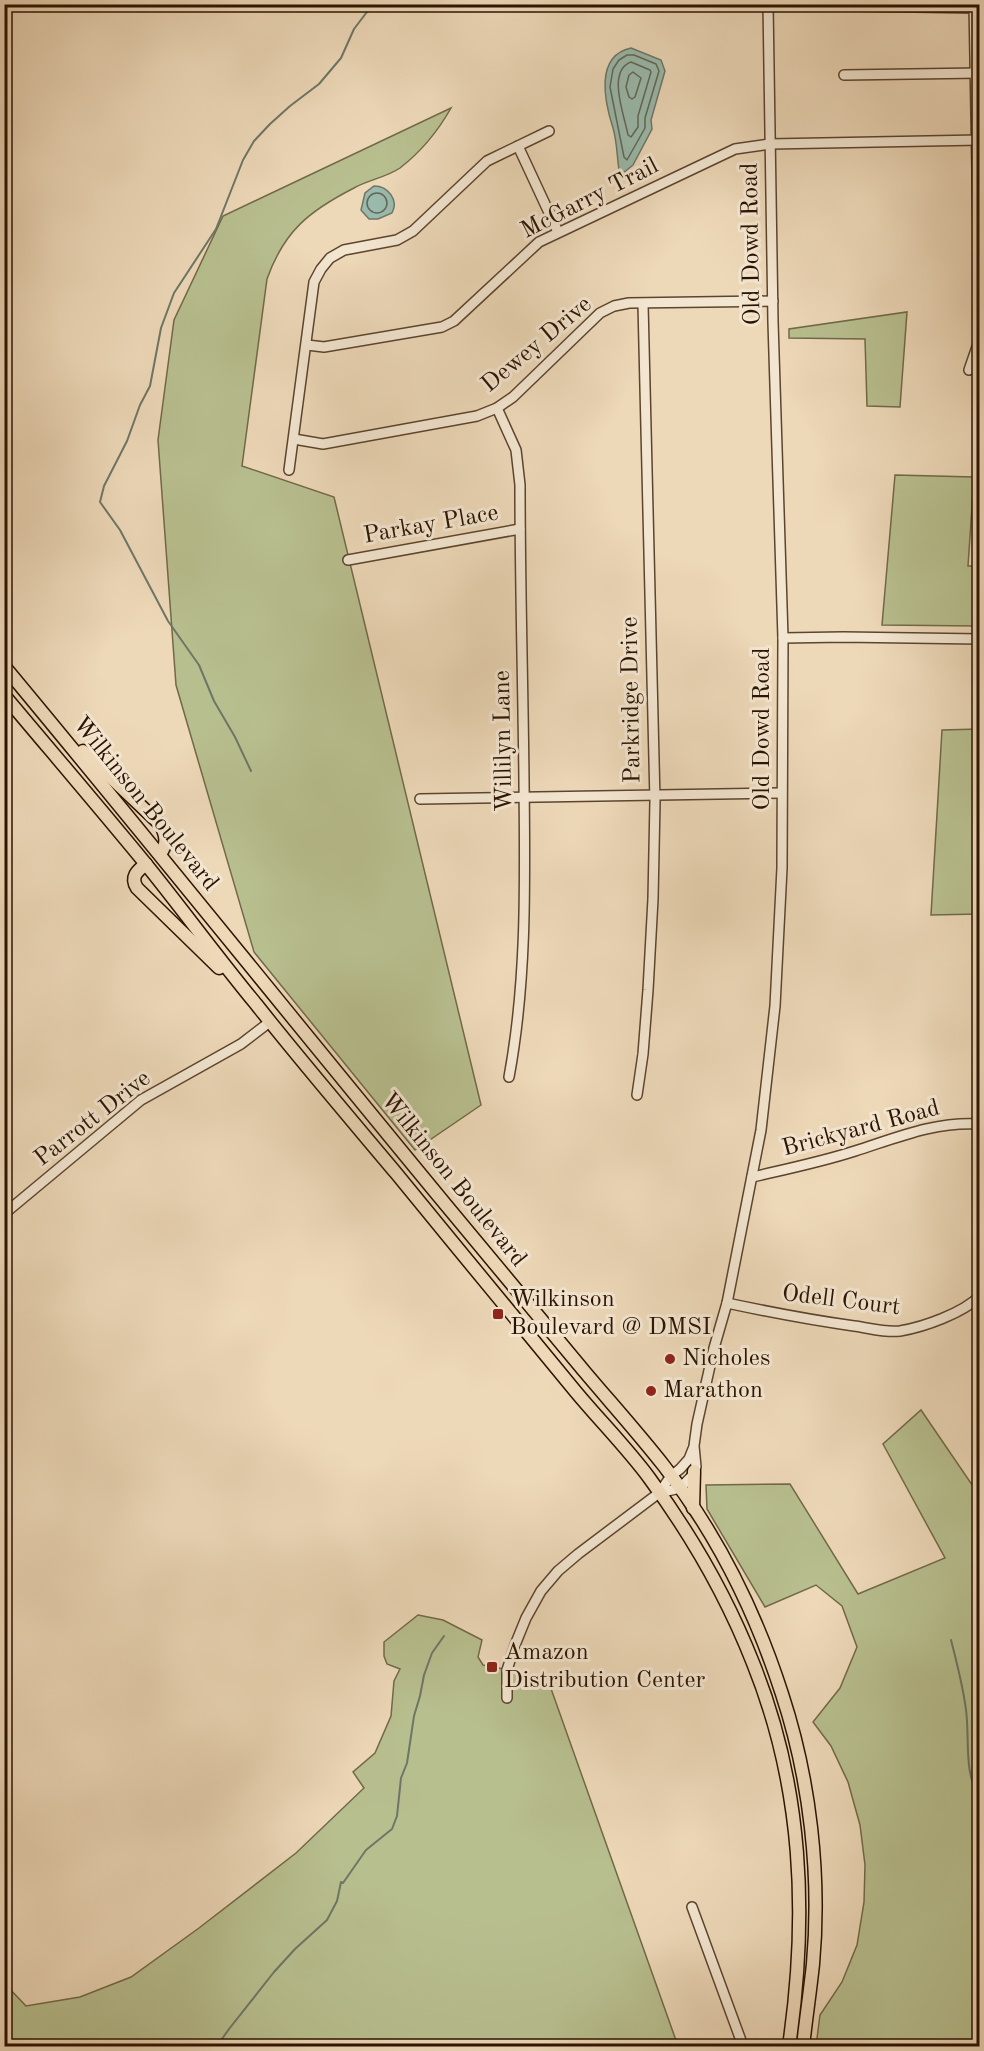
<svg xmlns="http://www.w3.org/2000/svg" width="984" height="2051" font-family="'Old Standard TT',serif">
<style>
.green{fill:#b8bf8f;stroke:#726948;stroke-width:1.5}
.water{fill:#99baac;stroke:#6d7767;stroke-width:1.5}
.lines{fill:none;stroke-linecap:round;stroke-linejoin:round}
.shore{stroke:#626656;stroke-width:1.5}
.stream{stroke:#6d7767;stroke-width:2}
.minor-casing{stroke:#5c442e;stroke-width:12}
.major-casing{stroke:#2c1300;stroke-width:15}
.minor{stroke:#f3e6d1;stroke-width:9}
.major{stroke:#edd8b8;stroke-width:12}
.poi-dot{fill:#8f2418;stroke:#f3e6d1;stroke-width:2}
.labels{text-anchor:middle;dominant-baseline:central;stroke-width:6;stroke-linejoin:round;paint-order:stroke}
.street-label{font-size:24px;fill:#2c1300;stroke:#f3e6d1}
.poi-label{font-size:24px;fill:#2c1300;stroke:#f3e6d1;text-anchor:start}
</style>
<rect width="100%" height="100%" fill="#edd8b8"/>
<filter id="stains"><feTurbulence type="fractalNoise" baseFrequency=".00333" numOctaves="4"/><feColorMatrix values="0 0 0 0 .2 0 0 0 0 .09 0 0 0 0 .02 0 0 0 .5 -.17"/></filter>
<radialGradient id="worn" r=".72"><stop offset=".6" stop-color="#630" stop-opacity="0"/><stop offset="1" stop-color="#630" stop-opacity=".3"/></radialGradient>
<g class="green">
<path d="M 451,108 C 438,131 422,151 400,168 C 387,177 368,180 354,188 C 309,211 284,231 267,279 L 242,466 L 334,497 L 481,1105 L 415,1150 L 254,952 L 176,685 L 158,440 L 174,320 L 223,216 Z"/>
<polygon points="907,312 900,407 867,406 865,339 789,338 789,329"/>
<polygon points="895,475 974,477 968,566 979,566 979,626 882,625"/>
<polygon points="979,729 979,914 931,915 942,730"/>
<polygon points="921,1410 979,1495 979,2046 816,2046 820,2015 842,1982 857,1945 864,1902 865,1865 860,1825 848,1782 831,1746 813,1722 840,1688 857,1647 842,1606 816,1585 765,1607 707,1509 706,1485 790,1484 858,1594 945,1558 883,1444"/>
<polygon points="418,1615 443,1620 482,1640 478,1657 483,1665 529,1674 549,1683 678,2046 5,2046 4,1983 26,2006 80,1997 131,1977 199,1928 296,1853 364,1788 353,1772 375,1753 391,1716 394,1681 400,1669 387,1664 384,1656 384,1642"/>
</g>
<g class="water">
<path d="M 631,48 L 661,60 L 665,71 L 651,120 L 652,129 L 633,165 L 623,173 L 619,170 C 617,157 617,141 613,128 C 605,103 594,56 631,48 Z"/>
<path d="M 374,186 C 388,186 399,200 392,213 L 378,219 L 369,219 L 361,210 L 365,193 Z"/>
</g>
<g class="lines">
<g class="shore">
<polygon points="627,55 634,55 656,64 659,71 645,118 645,128 627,160 624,157 610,87 613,69 619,60"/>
<path d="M 631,62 L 650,70 L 651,72 L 638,116 L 638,127 L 631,137 L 628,135 C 625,117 606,71 631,62 Z"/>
<polygon points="633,72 641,78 635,97 632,99 629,97 626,87 629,75"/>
<circle cx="377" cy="203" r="10"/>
</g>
<g class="stream">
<polyline points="251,771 235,737 214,701 199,665 168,621 120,530 100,502 104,486 127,441 140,405 150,386 161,328 174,293 216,229 243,160 254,141 270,124 290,106 319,84 341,58 354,29 373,4"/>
<path d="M 951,1640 C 957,1663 963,1686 966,1710 C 970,1738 963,1773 980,1798"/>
<polyline points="217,2046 229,2029 274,1972 295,1949 327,1920 337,1901 341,1882 343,1883 366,1850 392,1829 397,1816 401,1778 407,1763 414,1716 420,1696 424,1675 432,1653 444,1636"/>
</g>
<g class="minor-casing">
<g id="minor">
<polyline points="854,4 854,6 974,8"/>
<polyline points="974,4 980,335"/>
<polyline points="844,75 980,73"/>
<polyline points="518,146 558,232"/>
<polyline points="307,345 324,347 442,327 454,321 539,242 735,149 770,144 980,140"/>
<polyline points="969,370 980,338"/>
<path d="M 497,408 L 516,450 L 520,485 C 520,584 523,683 524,781 C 525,880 527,980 509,1077"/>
<polyline points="294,439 323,444 477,416 497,408 513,397 600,313 614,306 629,303 773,301"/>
<polyline points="289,470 314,282 321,269 330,258 344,250 397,240 413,231 487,161 549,131"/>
<polyline points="348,560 520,529"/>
<polyline points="783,638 843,637 980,639"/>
<polyline points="420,799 781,793"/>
<polyline points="637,1095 643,1054 648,990 653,899 655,801 643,304"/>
<path d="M 752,1177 C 787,1169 821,1162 855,1151 C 896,1138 935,1121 980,1124"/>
<polyline points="4,1214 141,1100 241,1044 271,1021"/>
<path d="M 727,1303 C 769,1312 811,1320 854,1326 C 869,1328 886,1333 900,1331 C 924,1327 963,1313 980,1296"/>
<polyline points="659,1493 680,1488 692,1476 696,1467 694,1446 697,1424 714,1348 727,1303 761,1130 775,1006 782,868 783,638 773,322 768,4"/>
<polyline points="507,1698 507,1670 515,1645 526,1618 541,1591 558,1571 578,1554 659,1493 671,1476 680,1469 689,1459 693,1449"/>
<polyline points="692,1907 743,2046"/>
</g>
</g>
<g class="major-casing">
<g id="major">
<path d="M 4,666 C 153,845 298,1026 446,1205 C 492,1261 538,1316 584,1371 C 611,1403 639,1434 664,1466 C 716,1533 756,1613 782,1694 C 810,1779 821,1875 813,1964 C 810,1992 806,2019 803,2046"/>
<path d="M 4,695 C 51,751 99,807 145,863 C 183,910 218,958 256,1004 C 301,1061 349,1117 396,1173 C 456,1246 516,1320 576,1392 C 601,1422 628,1449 650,1479 C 692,1536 727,1597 753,1663 C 803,1787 808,1916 789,2046"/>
<path d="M 83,751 L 161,825 C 166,836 168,844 160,854"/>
<path d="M 146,864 C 137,871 130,877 137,888 L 219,968"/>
<polyline points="693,1508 694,1471"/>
</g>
</g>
<use href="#minor" class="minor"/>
<use href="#major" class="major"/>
</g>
<g class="poi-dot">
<rect x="492" y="1308" width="12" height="12" rx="3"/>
<circle cx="670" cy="1359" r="6"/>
<circle cx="651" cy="1391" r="6"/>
<rect x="486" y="1661" width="12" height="12" rx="3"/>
</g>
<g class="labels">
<g class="street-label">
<text transform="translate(590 199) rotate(-27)">McGarry Trail</text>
<text transform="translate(752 244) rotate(-91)">Old Dowd Road</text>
<text transform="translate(537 345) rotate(-40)">Dewey Drive</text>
<text transform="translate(431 525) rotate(-10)">Parkay Place</text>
<text transform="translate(632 700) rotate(-91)">Parkridge Drive</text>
<text transform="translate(763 729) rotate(-90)">Old Dowd Road</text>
<text transform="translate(504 741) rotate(-91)">Willilyn Lane</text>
<text transform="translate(145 804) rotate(51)">Wilkinson Boulevard</text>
<text transform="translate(93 1119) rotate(-38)">Parrott Drive</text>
<text transform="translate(861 1129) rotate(-15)">Brickyard Road</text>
<text transform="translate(453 1180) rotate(51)">Wilkinson Boulevard</text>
<text transform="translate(841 1301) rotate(7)">Odell Court</text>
</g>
<g class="poi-label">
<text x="510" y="1300">Wilkinson<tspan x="510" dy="28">Boulevard @ DMSI</tspan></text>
<text x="682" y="1359">Nicholes</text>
<text x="663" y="1391">Marathon</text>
<text x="504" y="1653">Amazon<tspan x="504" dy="28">Distribution Center</tspan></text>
</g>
</g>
<rect width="984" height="2051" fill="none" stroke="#edd8b8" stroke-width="24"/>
<rect x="6" y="6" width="972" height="2039" fill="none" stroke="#2c1300" stroke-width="3"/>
<rect x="12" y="12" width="960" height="2027" fill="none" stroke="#2c1300" stroke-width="1.5"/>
<rect width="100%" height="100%" filter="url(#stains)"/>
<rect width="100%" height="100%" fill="url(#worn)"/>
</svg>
